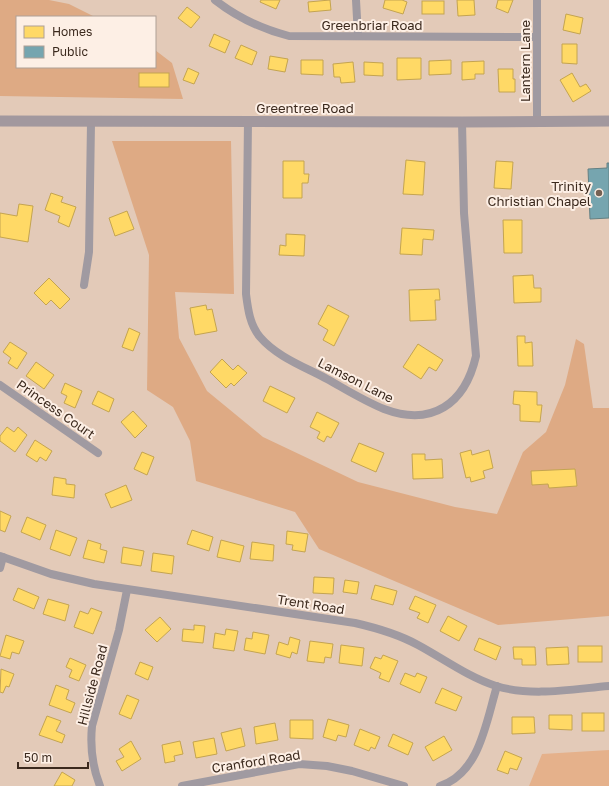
<svg xmlns="http://www.w3.org/2000/svg" width="609" height="786" font-family="'Golos Text',sans-serif">
<style>
.green{fill:#e5b18b}
.forest{fill:#deaa84}
.homes{fill:#ffd966;stroke:#c4a450}
.public{fill:#76a5af;stroke:#648083}
.lines{fill:none;stroke-linecap:round;stroke-linejoin:round}
.street{stroke:#a09aa1;stroke-width:8}
.secondary{stroke:#a2989e;stroke-width:11}
.poi-dot{fill:#766153;stroke:#fdefe5;stroke-width:1.5}
.labels{text-anchor:middle;dominant-baseline:central;stroke-width:4;stroke-linejoin:round;paint-order:stroke}
.street-label{font-size:13px;fill:#3b291d;stroke:#fdefe5}
.poi-label{font-size:13px;fill:#3b291d;stroke:#fdefe5;text-anchor:end}
</style>
<rect width="100%" height="100%" fill="#e3cab8"/>
<polygon class="green" points="609,750 609,786 529,786 542,754"/>
<g class="forest">
<polygon points="0,0 49,0 69,4 95,17 17,17 17,67 155,67 155,50 172,63 183,99 0,96"/>
<polygon points="112,141 231,141 234,294 175,292 179,338 207,391 263,437 358,482 455,507 497,514 523,452 546,432 565,385 576,339 584,344 593,408 609,408 609,616 498,625 319,549 295,512 196,481 190,441 173,407 147,390 149,255"/>
</g>
<g class="homes">
<polygon points="261,0 280,0 276,9 260,2"/>
<polygon points="330,0 331,10 309,12 308,2"/>
<polygon points="385,0 402,0 407,2 403,14 383,8"/>
<polygon points="457,0 474,0 475,15 458,16"/>
<polygon points="498,0 513,0 508,13 496,8"/>
<rect x="422" y="1" width="22" height="13"/>
<polygon points="187,7 200,17 191,28 178,18"/>
<polygon points="566,14 583,18 580,34 563,30"/>
<polygon points="214,34 230,41 225,53 209,46"/>
<polygon points="562,44 577,44 577,64 562,63"/>
<polygon points="241,45 257,52 252,65 235,58"/>
<polygon points="270,56 288,59 285,72 268,69"/>
<polygon points="397,58 421,58 421,79 397,80"/>
<polygon points="301,60 323,60 323,75 301,74"/>
<polygon points="451,60 451,74 429,75 429,61"/>
<polygon points="484,61 484,74 475,74 475,79 462,80 462,62"/>
<polygon points="353,62 355,82 341,83 340,77 334,77 333,64"/>
<polygon points="364,62 383,63 383,76 364,75"/>
<polygon points="188,68 199,73 194,84 183,80"/>
<polygon points="498,69 513,69 513,79 515,79 515,92 499,92"/>
<rect x="139" y="73" width="30" height="14"/>
<polygon points="572,73 580,87 586,84 591,91 573,102 560,80"/>
<polygon points="406,160 425,162 423,195 403,194"/>
<polygon points="283,161 304,161 304,174 309,174 308,183 302,183 302,198 283,198"/>
<polygon points="496,161 513,162 511,189 494,188"/>
<polygon points="51,193 63,197 61,202 76,207 69,227 58,222 60,216 45,210"/>
<polygon points="19,204 33,206 28,242 0,237 0,213 17,216"/>
<polygon points="127,211 134,229 115,236 109,218"/>
<polygon points="503,220 522,220 522,253 504,253"/>
<polygon points="402,228 434,230 433,240 423,239 422,255 400,254"/>
<polygon points="286,234 305,235 304,256 279,255 280,245 286,246"/>
<polygon points="533,275 534,288 541,288 541,302 514,303 513,276"/>
<polygon points="49,278 70,299 60,309 51,300 46,305 34,293"/>
<polygon points="439,289 440,300 435,300 436,320 410,321 409,290"/>
<polygon points="206,305 207,310 212,309 217,331 195,335 190,308"/>
<polygon points="328,305 349,316 334,346 323,340 328,330 318,324"/>
<polygon points="129,328 140,333 133,351 122,347"/>
<polygon points="517,336 525,336 525,343 532,342 533,366 518,366"/>
<polygon points="10,342 27,353 17,369 8,363 11,358 3,352"/>
<polygon points="418,344 443,360 436,371 429,367 421,379 403,367"/>
<polygon points="222,359 233,370 238,365 247,373 234,386 231,383 226,388 210,372"/>
<polygon points="36,362 54,375 44,389 26,376"/>
<polygon points="65,383 82,391 75,408 64,403 67,396 61,393"/>
<polygon points="270,386 295,398 287,413 263,401"/>
<polygon points="98,391 114,399 109,412 92,404"/>
<polygon points="514,391 537,392 537,405 542,405 540,422 520,421 520,405 513,404"/>
<polygon points="133,411 147,426 135,438 121,422"/>
<polygon points="317,412 339,423 331,438 327,436 324,442 317,438 320,432 310,427"/>
<polygon points="7,427 14,432 18,427 27,435 15,452 0,441 0,436"/>
<polygon points="35,440 52,451 46,461 40,457 37,462 26,455"/>
<polygon points="359,443 384,453 376,472 351,461"/>
<polygon points="471,450 472,455 489,450 493,468 483,471 485,478 471,482 470,477 466,478 460,453"/>
<polygon points="142,452 154,457 147,475 134,469"/>
<polygon points="412,454 425,454 425,460 442,459 443,478 413,479"/>
<polygon points="575,469 577,486 549,488 548,484 532,485 531,471"/>
<polygon points="54,477 66,479 66,484 75,485 74,498 52,495"/>
<polygon points="126,485 132,500 111,508 105,494"/>
<polygon points="0,511 11,516 5,532 0,530"/>
<polygon points="27,517 46,525 40,540 21,532"/>
<polygon points="56,530 77,538 70,556 50,549"/>
<polygon points="192,530 213,537 209,551 187,544"/>
<polygon points="287,531 308,534 305,552 292,550 293,545 286,544"/>
<polygon points="88,540 101,544 100,549 107,551 104,563 83,558"/>
<polygon points="221,540 244,546 240,562 217,557"/>
<polygon points="252,542 274,545 273,561 250,559"/>
<polygon points="123,547 144,551 141,566 121,563"/>
<polygon points="153,553 174,556 172,574 151,571"/>
<polygon points="314,577 334,578 333,594 313,593"/>
<polygon points="345,580 359,582 357,594 343,592"/>
<polygon points="375,585 397,591 393,605 371,599"/>
<polygon points="18,588 39,597 34,609 13,600"/>
<polygon points="415,596 436,605 428,623 417,618 420,613 409,609"/>
<polygon points="48,599 69,605 65,621 43,614"/>
<polygon points="91,608 102,612 93,634 74,627 80,611 88,614"/>
<polygon points="448,616 467,626 459,641 440,631"/>
<polygon points="160,617 171,629 157,642 145,630"/>
<polygon points="194,625 205,626 203,643 182,641 183,629 194,630"/>
<polygon points="226,629 238,631 234,651 213,648 215,633 225,635"/>
<polygon points="253,632 269,635 265,654 244,650 246,638 252,639"/>
<polygon points="6,635 24,641 19,654 12,652 10,659 0,656"/>
<polygon points="290,637 300,640 297,654 292,652 290,658 276,654 279,642 288,645"/>
<polygon points="479,638 501,647 496,660 474,650"/>
<polygon points="310,641 333,644 331,658 325,657 324,663 307,661"/>
<polygon points="341,645 364,648 362,666 339,663"/>
<rect x="578" y="646" width="24" height="16"/>
<polygon points="513,647 535,647 536,665 522,665 522,659 514,659"/>
<polygon points="568,647 569,664 547,665 546,648"/>
<polygon points="383,655 398,661 389,682 379,678 381,673 370,668 375,657 381,659"/>
<polygon points="70,658 86,665 79,681 69,677 72,670 66,667"/>
<polygon points="140,662 153,667 148,680 135,674"/>
<polygon points="1,669 14,674 9,687 6,686 3,693 0,692"/>
<polygon points="405,673 415,677 417,673 427,677 420,693 400,684"/>
<polygon points="56,685 69,690 66,699 75,703 71,713 49,705"/>
<polygon points="442,688 462,697 456,711 435,703"/>
<polygon points="127,695 139,700 131,719 119,714"/>
<rect x="582" y="713" width="22" height="18"/>
<polygon points="549,715 572,715 572,730 549,729"/>
<polygon points="47,716 61,721 56,731 65,735 62,743 39,735"/>
<polygon points="512,717 534,717 535,733 512,734"/>
<polygon points="328,719 349,725 346,737 338,735 336,741 323,737"/>
<polygon points="290,720 313,720 313,739 290,738"/>
<polygon points="275,723 278,740 256,744 254,727"/>
<polygon points="241,728 245,746 226,751 221,733"/>
<polygon points="360,729 380,737 375,749 371,747 369,751 354,745"/>
<polygon points="393,734 413,743 408,755 388,746"/>
<polygon points="444,736 452,750 433,761 425,747"/>
<polygon points="214,738 217,754 196,758 193,742"/>
<polygon points="131,741 141,759 122,771 116,761 124,757 119,749"/>
<polygon points="180,741 183,754 174,756 175,761 165,763 162,745"/>
<polygon points="505,751 522,758 517,770 510,768 508,774 497,770"/>
<polygon points="62,772 75,780 72,786 54,786"/>
</g>
<polygon class="public" points="607,163 609,163 609,218 590,219 588,169 607,168"/>
<g class="lines">
<g class="street">
<path d="M 215,0 C 238,18 262,29 289,36 L 537,37"/>
<polyline points="356,0 358,36"/>
<polyline points="537,0 537,121"/>
<path d="M 248,121 L 246,294 C 248,310 250,325 260,337 C 277,357 305,367 327,379 C 345,389 364,401 384,409 C 432,427 465,404 476,356 L 464,213 L 462,122"/>
<polyline points="84,285 89,252 91,123"/>
<polyline points="0,385 98,453"/>
<path d="M 0,556 L 51,574 L 94,584 L 355,623 C 377,628 398,634 418,645 C 444,659 468,677 496,686 C 532,697 573,689 609,686"/>
<polyline points="0,568 3,557"/>
<path d="M 100,786 C 92,766 90,747 92,726 L 119,630 L 127,590"/>
<polyline points="182,786 299,764 327,766 352,771 404,786"/>
<path d="M 440,786 C 480,773 486,722 497,686"/>
</g>
<polyline class="secondary" points="0,121 462,122 609,121"/>
</g>
<circle class="poi-dot" cx="599" cy="193" r="4"/>
<g class="labels">
<g class="street-label">
<text x="372" y="25">Greenbriar Road</text>
<text transform="translate(525 61) rotate(-90)">Lantern Lane</text>
<text x="305" y="108">Greentree Road</text>
<text transform="translate(356 380) rotate(27)">Lamson Lane</text>
<text transform="translate(56 409) rotate(35)">Princess Court</text>
<text transform="translate(311 604) rotate(9)">Trent Road</text>
<text transform="translate(92 685) rotate(-75)">Hillside Road</text>
<text transform="translate(256 761) rotate(-9)">Cranford Road</text>
</g>
<g class="poi-label">
<text x="591" y="186">Trinity<tspan x="591" dy="15">Christian Chapel</tspan></text>
</g>
</g>
<rect x="16" y="16" width="140" height="52" fill="#fdefe5" stroke="#afa095"/>
<rect x="24" y="26" width="20" height="12" fill="#ffd966" stroke="#afa095"/>
<text x="52" y="36" font-size="12" fill="#3b291d">Homes</text>
<rect x="24" y="46" width="20" height="12" fill="#76a5af" stroke="#afa095"/>
<text x="52" y="56" font-size="12" fill="#3b291d">Public</text>
<path d="M18 762v6h70v-6" fill="none" stroke="#3b291d" stroke-width="2"/>
<text x="24" y="762" font-size="12" fill="#3b291d" stroke="#fdefe5" stroke-width="3" paint-order="stroke">50 m</text>
</svg>
